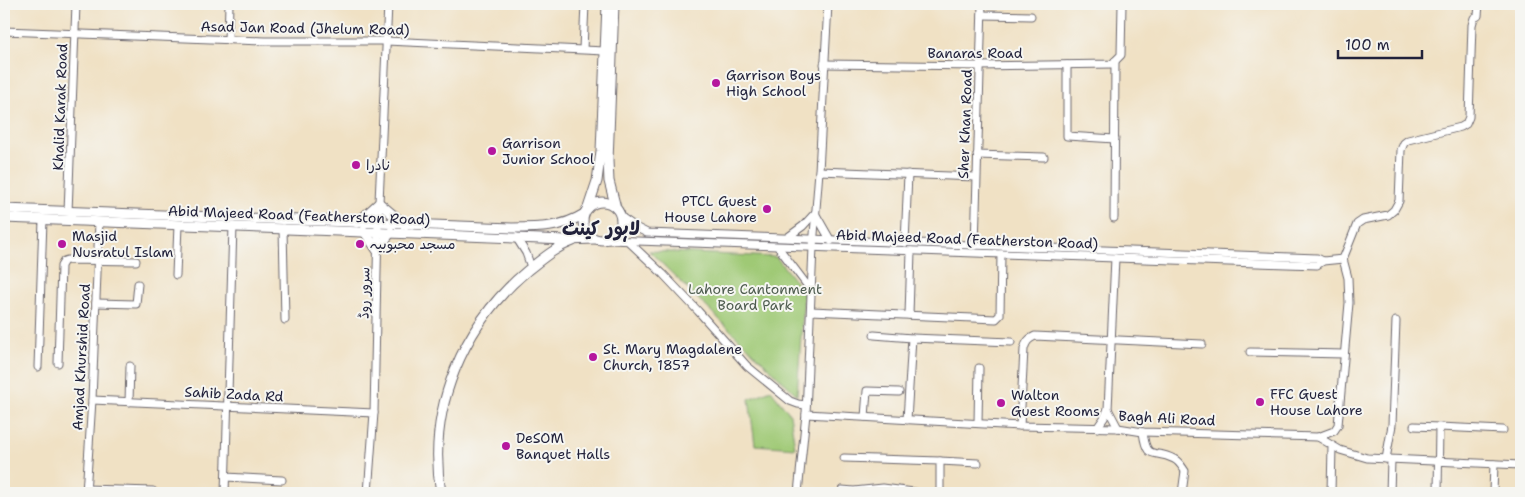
<svg xmlns="http://www.w3.org/2000/svg" width="1525" height="497" font-family="'Shantell Sans','Playpen Sans Arabic',sans-serif">
<style>
.park{fill:#9fc975;stroke:#607658}
.lines{fill:none;stroke-linecap:round;stroke-linejoin:round}
.minor-casing{stroke:#6a656b;stroke-width:9}
.major-casing{stroke:#6a656b;stroke-width:11}
.minor{stroke:#fff;stroke-width:7}
.major{stroke:#fff;stroke-width:9}
.poi-dot{fill:#b5179e;stroke:#f6f6f2;stroke-width:2}
.labels{text-anchor:middle;dominant-baseline:central;stroke-width:4;stroke-linejoin:round;paint-order:stroke}
.street-label{font-size:14px;fill:#22223b;stroke:#f6f6f2}
.poi-label{font-size:14px;fill:#22223b;stroke:#f6f6f2;text-anchor:start}
.park-label{font-size:14px;fill:#4e5c4f;stroke:#f6f6f2}
.district-label{font-size:19px;font-weight:bold;fill:#22223b;stroke:#f6f6f2}
</style>
<rect width="100%" height="100%" fill="#f6f6f2"/>
<filter id="ink" filterUnits="userSpaceOnUse"><feTurbulence type="fractalNoise" baseFrequency=".02" numOctaves="2"/><feDisplacementMap in="SourceGraphic" scale="10" xChannelSelector="R" yChannelSelector="G"/><feConvolveMatrix kernelMatrix="1 2 1 2 8 2 1 2 1" color-interpolation-filters="sRGB"/></filter>
<filter id="wash" filterUnits="userSpaceOnUse"><feTurbulence type="fractalNoise" baseFrequency=".0096" numOctaves="4" result="noise"/><feDisplacementMap in="SourceGraphic" scale="20" xChannelSelector="R" yChannelSelector="G"/><feGaussianBlur stdDeviation="1.12" result="paint"/><feColorMatrix in="noise" values="0 0 0 0 0 0 0 0 0 0 0 0 0 0 0 0 0 1.4 0 .05"/><feComposite in="paint" operator="in"/></filter>
<g filter="url(#wash)">
<rect width="100%" height="100%" fill="#f0e1c4"/>
<g class="park">
<polygon points="649,251 776,257 804,292 797,395"/>
<polygon points="771,390 790,414 795,448 755,445 749,399"/>
</g>
</g>
<g filter="url(#ink)">
<g class="lines">
<g class="minor-casing">
<g id="minor">
<polyline points="982,15 1031,16"/>
<polyline points="4,31 265,41 386,41 605,51"/>
<polyline points="228,40 229,4"/>
<polyline points="583,49 585,4"/>
<polyline points="824,64 979,66 1112,64 1121,55 1122,4"/>
<polyline points="1067,65 1067,136 1115,139"/>
<polyline points="977,155 1044,157"/>
<polyline points="819,171 976,177"/>
<polyline points="68,212 76,4"/>
<polyline points="621,217 637,228 647,233 1317,258 1323,261"/>
<polyline points="1114,218 1115,61"/>
<polyline points="283,228 285,320"/>
<polyline points="516,237 526,253 531,267"/>
<polyline points="788,237 803,226 815,213 831,241"/>
<polyline points="609,240 1317,265 1323,261 1343,259"/>
<polyline points="629,242 663,274 698,311 747,366 790,401 798,404 806,405"/>
<polyline points="905,243 908,174"/>
<polyline points="975,246 982,4"/>
<polyline points="778,247 810,289"/>
<polyline points="176,275 178,225"/>
<polyline points="96,303 136,304 138,284"/>
<polyline points="811,311 996,319 1000,315 1001,254"/>
<polyline points="909,315 911,251"/>
<polyline points="874,335 912,338"/>
<polyline points="1250,352 1344,354"/>
<polyline points="58,363 61,266 64,261 67,260 136,261"/>
<polyline points="38,367 43,220"/>
<polyline points="92,400 374,413"/>
<polyline points="129,402 130,366"/>
<polyline points="1108,409 1118,428"/>
<polyline points="806,414 1020,426 1118,428 1143,432 1318,437 1340,450 1367,458 1521,465"/>
<polyline points="865,417 867,391 899,392"/>
<polyline points="907,420 912,338 1011,342"/>
<polyline points="978,423 979,368"/>
<path d="M 1020,426 L 1024,349 C 1026,342 1028,339 1035,336 L 1202,344"/>
<polyline points="1414,426 1439,427"/>
<polyline points="1097,428 1104,418 1108,409 1115,258"/>
<path d="M 1143,432 C 1147,463 1154,448 1174,459 C 1179,461 1182,467 1185,471 L 1182,493"/>
<polyline points="1318,437 1334,431 1338,425 1349,303 1348,278 1343,259 1357,224 1363,220 1388,215 1394,210 1399,201 1401,150 1404,143 1408,140 1461,127 1466,124 1469,117 1472,25 1474,18 1478,16 1479,4"/>
<polyline points="844,458 940,461 940,493"/>
<polyline points="1386,459 1392,425 1396,321"/>
<polyline points="940,461 978,463"/>
<polyline points="226,477 282,480"/>
<polyline points="86,489 153,491"/>
<polyline points="842,490 854,491 883,488 921,493"/>
<polyline points="86,493 92,400 99,222"/>
<polyline points="225,493 233,226"/>
<polyline points="368,493 374,413 378,224 388,4"/>
<polyline points="798,493 806,414 813,247 819,171 828,4"/>
<polyline points="1331,493 1332,446"/>
<polyline points="1390,493 1391,460"/>
<polyline points="1438,493 1439,427 1503,430"/>
<polyline points="1493,493 1494,464"/>
</g>
</g>
<g class="major-casing">
<g id="major">
<polyline points="614,4 608,161 609,181 616,208"/>
<circle cx="602" cy="221" r="19"/>
<polyline points="588,208 597,181 601,151 607,4"/>
<path d="M 4,209 L 512,228 C 538,228 562,228 584,214"/>
<polyline points="4,218 566,240 594,239"/>
<polyline points="357,223 379,203 405,225"/>
<polyline points="364,231 377,250 391,232"/>
<path d="M 441,493 C 426,409 464,323 528,270 C 542,259 556,247 573,241"/>
</g>
</g>
<use href="#minor" class="minor"/>
<use href="#major" class="major"/>
</g>
</g>
<g class="poi-dot">
<circle cx="716" cy="83" r="5"/>
<circle cx="492" cy="151" r="5"/>
<circle cx="356" cy="165" r="5"/>
<circle cx="767" cy="209" r="5"/>
<circle cx="62" cy="244" r="5"/>
<circle cx="360" cy="244" r="5"/>
<circle cx="593" cy="357" r="5"/>
<circle cx="1260" cy="402" r="5"/>
<circle cx="1001" cy="403" r="5"/>
<circle cx="506" cy="446" r="5"/>
</g>
<g class="labels">
<g class="street-label">
<text transform="translate(305 28) rotate(1)">Asad Jan Road (Jhelum Road)</text>
<text x="975" y="53">Banaras Road</text>
<text transform="translate(60 107) rotate(-88)">Khalid Karak Road</text>
<text transform="translate(965 124) rotate(-88)">Sher Khan Road</text>
<text transform="translate(299 215) rotate(2)">Abid Majeed Road (Featherston Road)</text>
<text transform="translate(967 239) rotate(2)">Abid Majeed Road (Featherston Road)</text>
<text transform="translate(364 293) rotate(-89)">سرور روڈ</text>
<text transform="translate(81 357) rotate(-87)">Amjad Khurshid Road</text>
<text transform="translate(234 394) rotate(3)">Sahib Zada Rd</text>
<text transform="translate(1167 418) rotate(3)">Bagh Ali Road</text>
</g>
<g class="poi-label">
<text x="726" y="75">Garrison Boys<tspan x="726" dy="16">High School</tspan></text>
<text x="502" y="143">Garrison<tspan x="502" dy="16">Junior School</tspan></text>
<text x="366" y="165">نادرا</text>
<text x="757" y="201" text-anchor="end">PTCL Guest<tspan x="757" dy="16">House Lahore</tspan></text>
<text x="72" y="236">Masjid<tspan x="72" dy="16">Nusratul Islam</tspan></text>
<text x="370" y="244">مسجد محبوبیہ</text>
<text x="603" y="349">St. Mary Magdalene<tspan x="603" dy="16">Church, 1857</tspan></text>
<text x="1270" y="394">FFC Guest<tspan x="1270" dy="16">House Lahore</tspan></text>
<text x="1011" y="395">Walton<tspan x="1011" dy="16">Guest Rooms</tspan></text>
<text x="516" y="438">DeSOM<tspan x="516" dy="16">Banquet Halls</tspan></text>
</g>
<g class="park-label">
<text x="755" y="289">Lahore Cantonment<tspan x="755" dy="16">Board Park</tspan></text>
</g>
<g class="district-label">
<text x="601" y="228">لاہور کینٹ</text>
</g>
</g>
<rect width="1525" height="497" fill="none" stroke="#f6f6f2" stroke-width="20"/>
<path d="M1338 50v8h84v-8" fill="none" stroke="#22223b" stroke-width="2.5"/>
<text x="1345" y="50" font-size="15" fill="#22223b" stroke="#f6f6f2" stroke-width="4" paint-order="stroke">100 m</text>
</svg>
